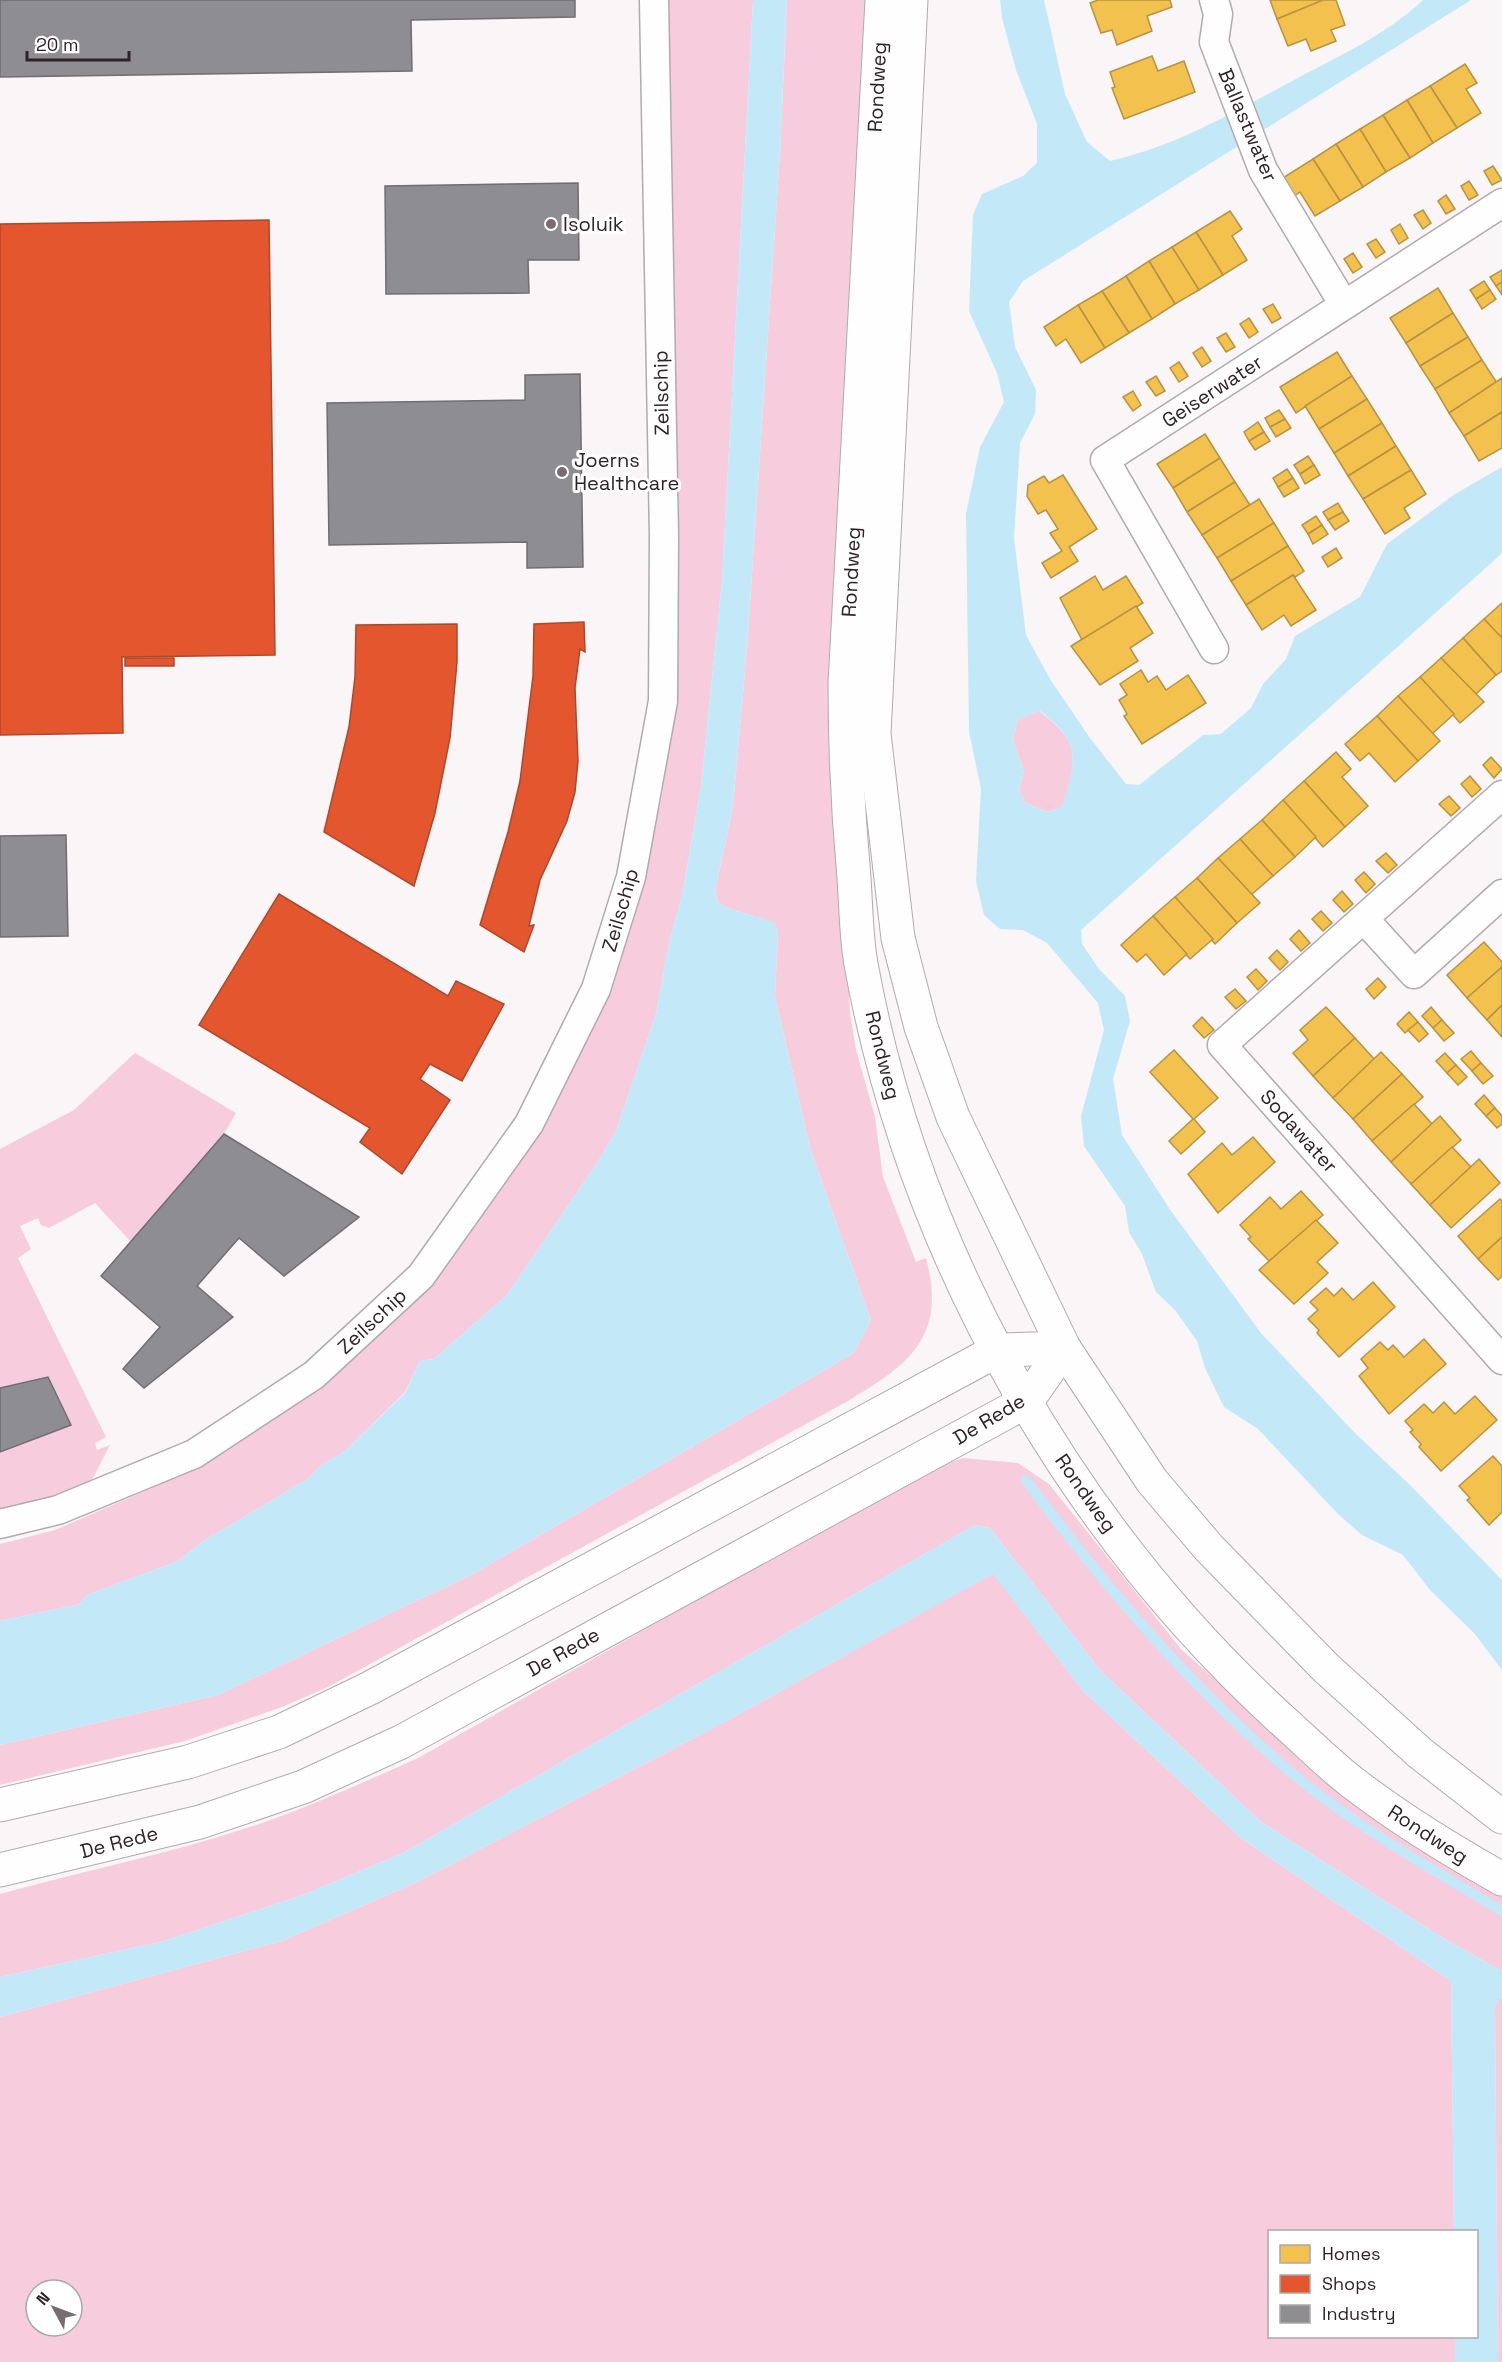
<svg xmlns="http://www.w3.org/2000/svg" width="1502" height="2362" font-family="'Space Grotesk',sans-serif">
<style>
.green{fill:#f7ccdc;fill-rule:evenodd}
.water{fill:#c3e9f9;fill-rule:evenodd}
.homes{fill:#f2c14e;stroke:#b89242;stroke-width:1.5}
.shops{fill:#e4572e;stroke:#ae472c;stroke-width:1.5}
.industry{fill:#8d8d92;stroke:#716d72;stroke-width:1.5}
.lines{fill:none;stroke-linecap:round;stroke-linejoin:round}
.stream{stroke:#c3e9f9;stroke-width:10}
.street-casing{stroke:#b2aaad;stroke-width:31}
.secondary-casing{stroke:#b2aaad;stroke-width:35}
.street{stroke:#fefefe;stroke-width:28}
.secondary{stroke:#fefefe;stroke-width:33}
.poi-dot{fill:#776c70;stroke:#fff;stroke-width:2}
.labels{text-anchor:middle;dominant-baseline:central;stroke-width:6;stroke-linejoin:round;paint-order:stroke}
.street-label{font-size:20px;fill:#302327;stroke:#fff}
.poi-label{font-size:20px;fill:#302327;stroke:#fff;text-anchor:start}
</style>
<rect width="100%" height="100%" fill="#faf5f7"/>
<g class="green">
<polygon points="667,0 753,0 722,580 701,786 682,896 669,943 656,1014 616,1131 599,1160 507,1295 434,1359 420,1361 405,1392 346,1450 318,1468 309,1478 202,1542 178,1561 87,1595 80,1604 0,1621 0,1544 55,1530 159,1485 232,1443 290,1403 540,1127 574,1067 610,988 634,919 662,796 674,705"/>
<path d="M 787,0 L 879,0 L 838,777 L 850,1013 L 856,1050 L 875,1117 L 883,1177 L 916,1262 L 926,1258 C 947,1337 910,1364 848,1401 L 330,1686 L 282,1707 L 185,1741 L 0,1785 L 0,1745 L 218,1695 L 473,1574 L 854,1353 L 871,1320 L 811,1151 L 775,996 L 778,933 L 775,924 C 757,914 735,914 718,902 L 715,892 L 733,806 L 747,649 L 780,153 Z"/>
<path d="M 1039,711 C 1083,743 1076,760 1063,807 L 1048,812 L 1025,803 L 1019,789 L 1024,772 L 1013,739 L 1018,720 Z"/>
<polygon points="135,1053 236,1113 224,1134 131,1242 95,1203 49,1228 41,1225 38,1218 20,1226 31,1249 18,1258 106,1437 95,1443 97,1450 110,1445 92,1480 47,1498 0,1511 0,1149 74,1110"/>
<path d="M 964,1458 L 1018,1463 L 1049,1484 L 1181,1649 L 1346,1796 L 1502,1894 L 1502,1971 L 1443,1938 L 1260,1821 L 1100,1670 L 990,1528 L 975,1525 L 403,1853 L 303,1895 L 164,1941 L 0,1977 L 0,1894 C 88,1870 179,1852 265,1822 C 318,1803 367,1781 418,1758 L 932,1467 Z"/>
<path d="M 993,1573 L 1083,1691 L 1241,1838 L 1451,1981 L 1454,2231 L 1270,2232 L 1270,2336 L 1455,2337 L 1455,2362 L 0,2362 L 0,2017 L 282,1941 L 415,1883 L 725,1722 ZM 36,2290 L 72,2290 L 72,2326 L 36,2326 Z"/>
<polygon points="1499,1997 1502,1999 1502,2362 1498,2362 1495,2008"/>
</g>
<g class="water">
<path d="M 753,0 L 787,0 L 780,153 L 747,649 L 733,806 L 715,892 L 718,902 C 735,914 756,914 775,923 L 778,933 L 775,996 L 811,1151 L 871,1320 L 854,1353 L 473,1574 L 218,1695 L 0,1745 L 0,1621 L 80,1604 L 87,1595 L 178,1561 L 202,1542 L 309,1478 L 318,1468 L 346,1450 L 405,1393 L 420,1361 L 434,1359 L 507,1295 L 599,1160 L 616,1131 L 656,1014 L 669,943 L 682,896 L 701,786 L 722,580 Z"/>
<path d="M 1000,0 L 1044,0 L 1065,94 L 1087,142 L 1110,161 C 1177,146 1234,112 1294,80 C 1339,56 1386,35 1423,0 L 1471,0 L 1023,281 L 1009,302 L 1015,347 L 1036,390 L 1035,414 L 1020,443 L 1014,538 L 1026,635 L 1050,679 L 1090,738 L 1126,784 L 1139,785 L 1203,735 L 1221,734 L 1251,708 L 1263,684 L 1286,659 L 1295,636 L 1360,597 L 1387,544 L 1455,494 L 1502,467 L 1502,552 L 1499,556 L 1081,930 L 1082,944 L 1099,969 L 1125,996 L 1130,1021 L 1113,1079 L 1122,1135 L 1171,1211 L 1261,1333 L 1353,1431 L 1412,1487 L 1502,1580 L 1502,1670 L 1475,1634 L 1430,1590 L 1403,1555 L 1362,1535 L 1338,1514 L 1258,1429 L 1224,1407 L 1205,1368 L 1197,1341 L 1175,1310 L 1156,1292 L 1142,1254 L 1129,1232 L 1125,1206 L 1084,1146 L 1081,1116 L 1104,1030 L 1098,1003 L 1047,943 L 1023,930 L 1000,929 L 984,915 L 976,881 L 981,789 L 969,732 L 966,514 L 980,447 L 1004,402 L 997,373 L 969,311 L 973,215 L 982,194 L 1023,176 L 1037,163 L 1037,124 L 1016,70 L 1002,18 ZM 1040,711 C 1083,743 1076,761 1062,807 L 1048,812 L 1025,803 L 1019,789 L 1024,772 L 1013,739 L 1018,720 Z"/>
<polygon points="975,1525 990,1528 1100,1670 1260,1821 1443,1938 1502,1971 1502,1999 1499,1998 1495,2008 1498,2362 1455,2362 1455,2337 1476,2336 1476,2232 1454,2231 1451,1981 1241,1838 1083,1691 993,1574 725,1722 415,1883 282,1941 0,2017 0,1977 164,1941 303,1895 403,1853"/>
</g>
<g class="homes">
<polygon points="1098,0 1170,0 1172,7 1147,16 1152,31 1117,45 1112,30 1101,33 1090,3"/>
<polygon points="1270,0 1323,0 1324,1 1277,19"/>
<polygon points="1323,0 1336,0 1345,25 1331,30 1336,41 1311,51 1306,39 1288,46 1277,19"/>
<polygon points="1152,56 1158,71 1184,61 1195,92 1124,119 1112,88 1115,87 1110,72"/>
<polygon points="1465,64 1477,83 1466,89 1481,113 1457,128 1430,86"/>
<polygon points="1430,86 1457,128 1433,143 1407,100"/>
<polygon points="1407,100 1433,143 1410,158 1383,115"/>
<polygon points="1383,115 1410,158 1386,172 1360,129"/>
<polygon points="1360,129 1386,172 1363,187 1336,144"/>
<polygon points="1336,144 1363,187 1340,201 1313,159"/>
<polygon points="1313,159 1340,201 1315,216 1300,192 1290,199 1278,181"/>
<polygon points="1493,166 1502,180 1492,185 1484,171"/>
<polygon points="1469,181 1478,195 1469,200 1461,186"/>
<polygon points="1446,195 1455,209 1446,214 1438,201"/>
<polygon points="1423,210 1431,223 1423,229 1414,215"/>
<polygon points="1230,211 1242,229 1232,236 1247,260 1223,275 1196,232"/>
<polygon points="1400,224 1408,238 1399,244 1391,230"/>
<polygon points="1196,232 1223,275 1199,290 1172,247"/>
<polygon points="1376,239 1385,252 1376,258 1367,244"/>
<polygon points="1172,247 1199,290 1175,304 1149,261"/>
<polygon points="1353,253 1362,267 1353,273 1344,259"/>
<polygon points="1149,261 1175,304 1152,319 1126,276"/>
<polygon points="1502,270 1502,282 1496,286 1490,277"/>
<polygon points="1126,276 1152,319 1129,333 1102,291"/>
<polygon points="1484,281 1490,290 1476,299 1470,290"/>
<polygon points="1502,282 1502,295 1496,286"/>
<polygon points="1438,288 1453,313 1406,343 1390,318"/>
<polygon points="1490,290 1496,299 1482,309 1476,299"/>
<polygon points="1102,291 1129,333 1105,348 1078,305"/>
<polygon points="1273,304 1281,318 1272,323 1263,309"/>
<polygon points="1078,305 1105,348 1081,363 1066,339 1056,346 1044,327"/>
<polygon points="1453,313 1468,337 1420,366 1406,343"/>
<polygon points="1249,318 1258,332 1249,338 1240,324"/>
<polygon points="1226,333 1235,347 1226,352 1217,338"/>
<polygon points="1468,337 1482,360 1435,389 1420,366"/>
<polygon points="1202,347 1211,361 1202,367 1193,353"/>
<polygon points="1337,352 1352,376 1296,413 1280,387"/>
<polygon points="1482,360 1497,383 1449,413 1435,389"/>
<polygon points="1179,362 1188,376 1179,382 1170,368"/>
<polygon points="1156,376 1165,391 1156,396 1146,382"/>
<polygon points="1352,376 1367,399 1319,429 1305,406"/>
<polygon points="1502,378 1502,412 1464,436 1449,413"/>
<polygon points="1133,391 1141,405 1133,411 1123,397"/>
<polygon points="1367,399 1382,423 1334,453 1319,429"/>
<polygon points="1279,410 1285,419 1270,427 1265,418"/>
<polygon points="1502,412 1502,448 1479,461 1464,436"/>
<polygon points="1285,419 1291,428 1276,437 1270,427"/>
<polygon points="1258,422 1264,432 1249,441 1244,432"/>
<polygon points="1382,423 1396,446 1348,476 1334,453"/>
<polygon points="1264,432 1270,441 1255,450 1249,441"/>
<polygon points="1205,434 1220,458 1173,488 1157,464"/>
<polygon points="1396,446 1411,470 1363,499 1348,476"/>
<polygon points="1308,456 1314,465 1300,474 1294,465"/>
<polygon points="1220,458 1235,482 1187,512 1173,488"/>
<polygon points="1314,465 1320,475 1305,484 1300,474"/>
<polygon points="1287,469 1293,478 1278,487 1273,478"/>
<polygon points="1411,470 1426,494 1404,508 1410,518 1385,534 1363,499"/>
<polygon points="1063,475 1097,529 1069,547 1078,561 1051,578 1042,563 1062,551 1050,533 1058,529 1046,510 1038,514 1027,496 1028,485 1044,476 1049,483"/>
<polygon points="1293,478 1299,488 1284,497 1278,487"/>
<polygon points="1235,482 1250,505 1202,535 1187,512"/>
<polygon points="1259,499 1274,523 1217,558 1202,535"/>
<polygon points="1338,503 1343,512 1328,520 1323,512"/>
<polygon points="1343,512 1349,521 1335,530 1328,520"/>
<polygon points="1316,516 1322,525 1308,534 1302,525"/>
<polygon points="1274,523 1288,546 1231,581 1217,558"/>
<polygon points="1322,525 1328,534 1313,544 1308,534"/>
<polygon points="1288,546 1304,571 1295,577 1293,575 1246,605 1231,581"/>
<polygon points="1336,548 1342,558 1328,567 1322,557"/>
<polygon points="1293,575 1316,610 1291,626 1284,615 1262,630 1246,605"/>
<polygon points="1095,576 1103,590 1126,576 1143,603 1082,640 1060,598"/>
<polygon points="1502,603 1502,638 1484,619"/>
<polygon points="1136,606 1153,633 1130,648 1138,661 1100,685 1071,646"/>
<polygon points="1484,619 1502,638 1502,671 1496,675 1463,638"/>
<polygon points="1463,638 1496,675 1475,695 1441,658"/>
<polygon points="1441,658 1484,702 1460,723 1420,677"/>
<polygon points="1141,670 1148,682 1157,676 1166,690 1188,675 1206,703 1142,744 1124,716 1127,714 1119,700 1127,695 1120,684"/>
<polygon points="1420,677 1454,714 1432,734 1398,696"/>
<polygon points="1398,696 1440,741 1418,761 1377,716"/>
<polygon points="1377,716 1418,761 1395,782 1369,753 1360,761 1345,744"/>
<polygon points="1336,752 1351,769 1342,777 1368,806 1345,827 1304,781"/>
<polygon points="1491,757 1502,769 1494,778 1483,765"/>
<polygon points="1470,776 1481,789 1472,797 1461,784"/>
<polygon points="1304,781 1345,827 1323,847 1283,800"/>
<polygon points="1449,796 1460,808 1451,816 1439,804"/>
<polygon points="1283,800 1316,837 1295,857 1262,820"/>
<polygon points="1262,820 1295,857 1273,876 1240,839"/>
<polygon points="1240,839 1273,876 1251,895 1218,858"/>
<polygon points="1386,853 1397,865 1388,873 1376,861"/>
<polygon points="1218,858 1260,903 1237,923 1197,878"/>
<polygon points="1364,872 1375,884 1366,893 1355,880"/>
<polygon points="1197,878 1237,923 1215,944 1175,897"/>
<polygon points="1342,891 1353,904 1344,912 1333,900"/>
<polygon points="1175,897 1213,939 1190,959 1153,916"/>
<polygon points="1321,911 1332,923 1323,931 1312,919"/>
<polygon points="1153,916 1187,954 1164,975 1146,954 1137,962 1121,945"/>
<polygon points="1299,930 1310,943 1301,951 1290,939"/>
<polygon points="1484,942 1502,962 1502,967 1467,998 1447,975"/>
<polygon points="1277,950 1288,962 1280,970 1269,958"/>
<polygon points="1502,967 1502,1005 1487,1020 1467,998"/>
<polygon points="1256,969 1267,981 1258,990 1247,977"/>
<polygon points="1378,978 1386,987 1374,999 1366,989"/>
<polygon points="1235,989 1246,1001 1236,1009 1225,997"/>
<polygon points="1502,1005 1502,1037 1487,1020"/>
<polygon points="1326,1007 1355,1038 1313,1076 1293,1053 1308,1040 1300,1030"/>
<polygon points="1431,1007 1442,1020 1433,1028 1422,1016"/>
<polygon points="1409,1012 1418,1022 1405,1033 1397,1024"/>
<polygon points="1202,1017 1214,1030 1204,1038 1193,1026"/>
<polygon points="1442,1020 1454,1033 1444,1041 1433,1028"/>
<polygon points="1418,1022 1428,1034 1419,1042 1408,1030"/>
<polygon points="1355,1038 1375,1060 1333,1098 1313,1076"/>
<polygon points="1174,1050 1218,1098 1194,1119 1205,1132 1181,1154 1169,1141 1193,1119 1150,1072"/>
<polygon points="1471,1051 1481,1063 1472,1071 1461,1059"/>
<polygon points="1381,1052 1402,1074 1353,1119 1333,1098"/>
<polygon points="1445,1053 1456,1065 1447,1073 1436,1061"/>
<polygon points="1481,1063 1493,1076 1483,1084 1472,1071"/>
<polygon points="1456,1065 1467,1077 1458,1085 1447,1073"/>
<polygon points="1402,1074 1423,1097 1372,1141 1353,1119"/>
<polygon points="1484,1095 1495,1108 1486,1116 1475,1104"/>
<polygon points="1414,1104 1433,1125 1391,1162 1372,1141"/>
<polygon points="1495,1108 1502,1116 1502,1124 1497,1128 1486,1116"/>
<polygon points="1440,1116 1461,1140 1411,1184 1391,1162"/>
<polygon points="1253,1137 1275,1162 1218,1213 1188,1174 1222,1143 1232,1155"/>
<polygon points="1452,1147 1472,1168 1430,1205 1411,1184"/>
<polygon points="1479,1159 1500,1183 1451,1228 1430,1205"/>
<polygon points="1301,1191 1323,1215 1270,1262 1248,1239 1251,1237 1240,1225 1270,1197 1281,1209"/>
<polygon points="1500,1199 1502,1201 1502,1237 1478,1259 1458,1236"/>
<polygon points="1316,1220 1338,1243 1317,1262 1328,1273 1294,1304 1259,1270"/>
<polygon points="1502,1237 1502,1276 1498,1280 1478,1259"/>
<polygon points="1373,1282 1395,1307 1339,1357 1317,1333 1319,1330 1308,1319 1318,1310 1310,1302 1326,1288 1334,1296 1342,1288 1353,1300"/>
<polygon points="1424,1339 1446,1364 1389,1414 1359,1376 1368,1368 1361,1359 1380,1342 1388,1350 1393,1345 1404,1357"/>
<polygon points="1475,1396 1497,1420 1441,1471 1419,1447 1421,1444 1410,1432 1413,1430 1405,1421 1424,1404 1433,1413 1444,1402 1455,1414"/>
<polygon points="1493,1456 1502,1466 1502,1512 1489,1525 1467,1500 1470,1498 1459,1486"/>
</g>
<g class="shops">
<polygon points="269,220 275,655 122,657 123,733 0,735 0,224"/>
<polygon points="584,622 585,652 580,649 575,688 578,761 575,792 567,821 540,880 529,926 534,925 524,952 480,925 508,832 520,781 533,676 534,624"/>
<polygon points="457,624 457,662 450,738 435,813 414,886 324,832 349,727 355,677 356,625"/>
<rect x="125" y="658" width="49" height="8"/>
<polygon points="279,894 448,996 456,981 504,1004 462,1081 430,1064 420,1079 450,1100 402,1174 360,1142 370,1128 199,1025"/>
</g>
<g class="industry">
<polygon points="0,0 575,0 575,17 411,20 412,71 0,77"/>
<polygon points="578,183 579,260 528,260 529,293 386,294 385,186"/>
<polygon points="580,374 583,567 527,568 527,542 329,545 327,403 525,400 525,375"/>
<polygon points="66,835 68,936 0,937 0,836"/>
<polygon points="224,1134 359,1217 284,1276 239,1238 197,1286 233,1317 144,1388 123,1369 160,1327 101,1276"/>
<polygon points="48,1377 71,1425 0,1452 0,1388"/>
</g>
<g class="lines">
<path class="stream" d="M 1026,1480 C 1104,1586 1191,1688 1292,1773 C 1356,1827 1431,1868 1502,1911"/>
<g class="street-casing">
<g id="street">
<polyline points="1214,0 1218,14 1214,42 1263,170 1344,305"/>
<polyline points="1214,649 1105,460 1502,203"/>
<polyline points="1502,795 1222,1045 1502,1360"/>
<polyline points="1364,919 1414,974 1502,894"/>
<polyline points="0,1524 58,1510 194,1454 314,1375 421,1276 529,1124 596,989 631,877 663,701 664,537 654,0"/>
</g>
</g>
<g class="secondary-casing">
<g id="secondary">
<path d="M 882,0 L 845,684 C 845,749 848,813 854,878 C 856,906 856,936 861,964 C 914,1255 1072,1532 1292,1729 C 1313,1748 1334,1769 1357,1786 C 1403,1821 1452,1851 1502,1879"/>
<polyline points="911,0 874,734 898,938 921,1027 953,1117 1064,1348 1152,1481 1209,1548 1326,1668 1420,1753 1502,1817"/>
<polyline points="0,1805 188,1762 279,1732 370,1688 998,1350 1064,1348"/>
<polyline points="0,1870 200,1822 303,1787 401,1742 1027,1401 1064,1348"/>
</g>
</g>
<use href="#street" class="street"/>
<use href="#secondary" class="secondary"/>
</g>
<g class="poi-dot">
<circle cx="551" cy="224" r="6"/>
<circle cx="562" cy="472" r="6"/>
</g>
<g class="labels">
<g class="street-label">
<text transform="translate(877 87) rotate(-87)">Rondweg</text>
<text transform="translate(1248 125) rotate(67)">Ballastwater</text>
<text transform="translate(1212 391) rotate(-33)">Geiserwater</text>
<text transform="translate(661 393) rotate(-91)">Zeilschip</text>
<text transform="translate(851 572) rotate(-87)">Rondweg</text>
<text transform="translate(620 910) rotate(-74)">Zeilschip</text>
<text transform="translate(883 1055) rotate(76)">Rondweg</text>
<text transform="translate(1299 1131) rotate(48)">Sodawater</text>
<text transform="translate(372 1321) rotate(-43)">Zeilschip</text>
<text transform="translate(989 1419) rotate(-31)">De Rede</text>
<text transform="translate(1086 1493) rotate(55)">Rondweg</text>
<text transform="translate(563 1652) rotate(-29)">De Rede</text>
<text transform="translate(1428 1834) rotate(33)">Rondweg</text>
<text transform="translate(119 1842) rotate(-14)">De Rede</text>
</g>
<g class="poi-label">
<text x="563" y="224">Isoluik</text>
<text x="574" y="460">Joerns<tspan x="574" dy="23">Healthcare</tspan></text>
</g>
</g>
<rect x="1268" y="2230" width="210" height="108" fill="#ffffff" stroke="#aca7a9" stroke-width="1.5"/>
<rect x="1280" y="2245" width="30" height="18" fill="#f2c14e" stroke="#aca7a9" stroke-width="1.5"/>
<text x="1322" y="2260" font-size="18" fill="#302327">Homes</text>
<rect x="1280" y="2275" width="30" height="18" fill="#e4572e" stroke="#aca7a9" stroke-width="1.5"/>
<text x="1322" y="2290" font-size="18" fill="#302327">Shops</text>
<rect x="1280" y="2305" width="30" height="18" fill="#8d8d92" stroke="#aca7a9" stroke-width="1.5"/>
<text x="1322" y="2320" font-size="18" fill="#302327">Industry</text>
<g transform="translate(54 2308) rotate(311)"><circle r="28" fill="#ffffff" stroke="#aca7a9" stroke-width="1.5"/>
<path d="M0-4.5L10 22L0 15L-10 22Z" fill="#776c70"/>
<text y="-9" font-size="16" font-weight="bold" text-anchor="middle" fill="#302327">N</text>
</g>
<path d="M27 51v9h102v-9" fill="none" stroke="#302327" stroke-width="3"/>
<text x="36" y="51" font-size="18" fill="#302327" stroke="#ffffff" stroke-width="4.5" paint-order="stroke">20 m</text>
</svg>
